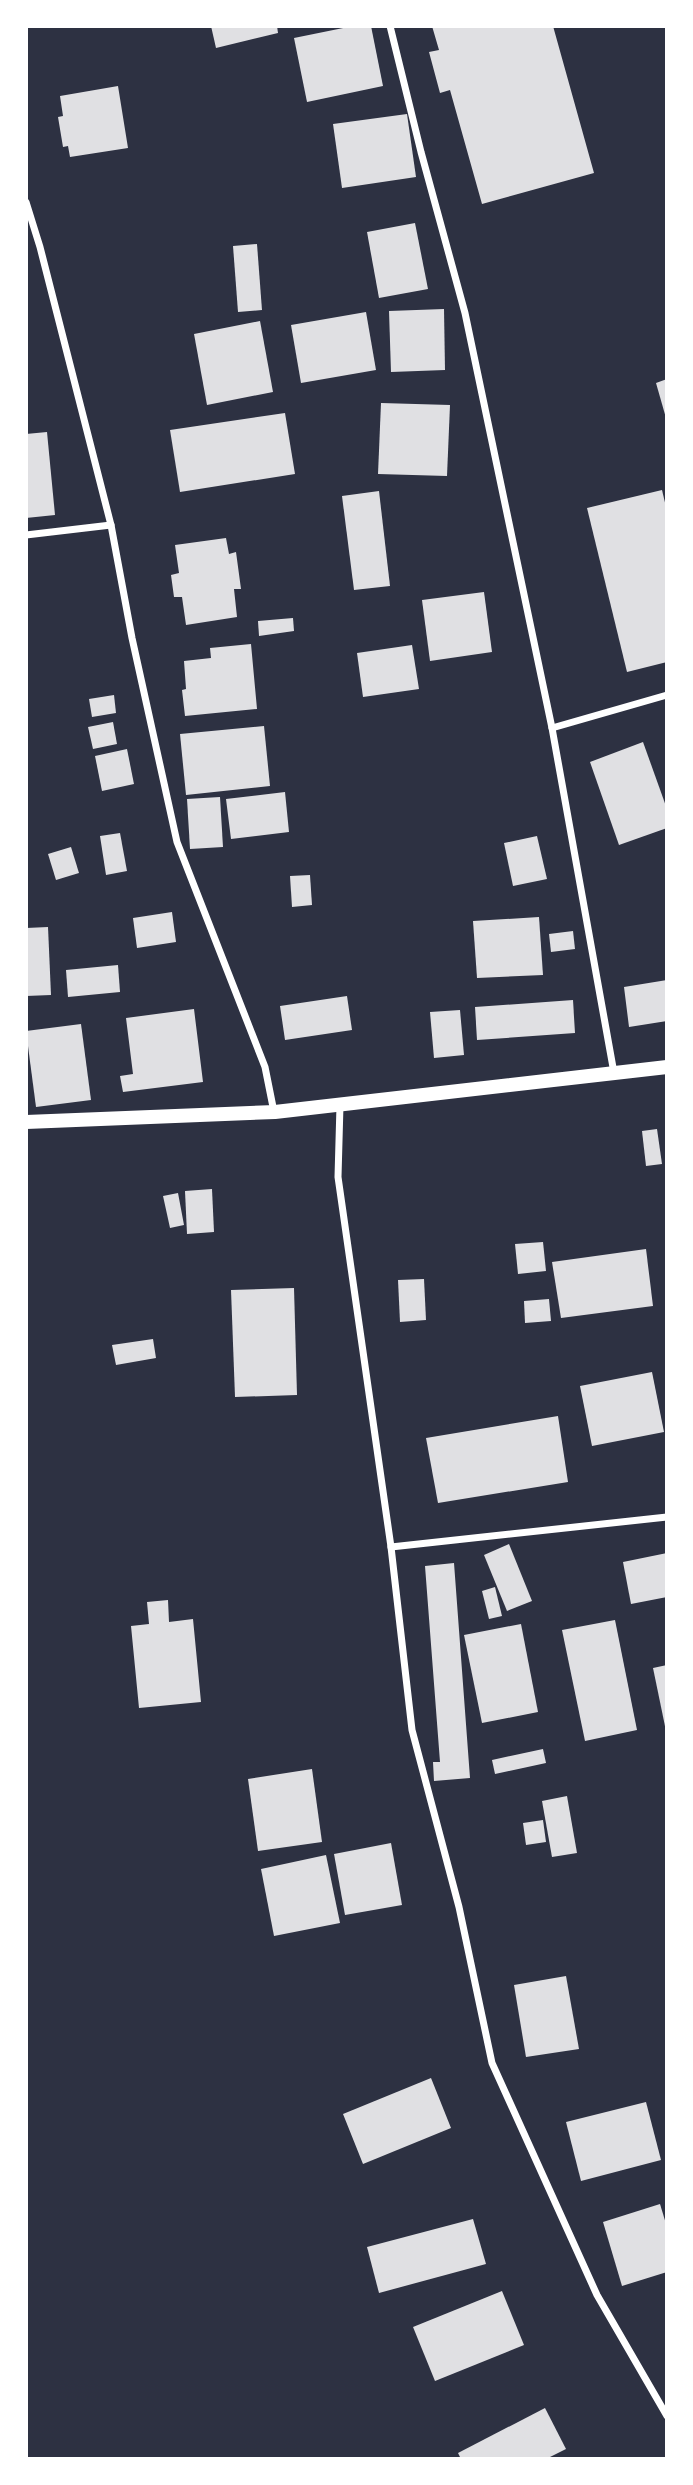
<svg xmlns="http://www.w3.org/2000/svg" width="693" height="2485" font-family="Jost,sans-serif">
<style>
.building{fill:#e0e0e3}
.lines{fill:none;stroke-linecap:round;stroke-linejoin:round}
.minor{stroke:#fff;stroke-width:7}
.secondary{stroke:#fff;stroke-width:14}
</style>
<rect width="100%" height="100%" fill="#2d3142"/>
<g class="building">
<polygon points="211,26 277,26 278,33 216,48"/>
<polygon points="353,26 371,26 383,86 307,102 294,38"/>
<polygon points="432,26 553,26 594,173 482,204 450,90 440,93 429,52 439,50"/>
<polygon points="118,86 128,148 70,157 68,146 63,147 58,117 63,116 60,96"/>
<polygon points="407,114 416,177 342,188 333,124"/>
<polygon points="415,223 428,289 379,298 367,232"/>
<polygon points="257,244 262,310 238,312 233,246"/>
<polygon points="444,309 445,370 391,372 389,311"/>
<polygon points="366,312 376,370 301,383 291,325"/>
<polygon points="260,321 273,392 207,405 194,334"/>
<polygon points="667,379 667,418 666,418 656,383"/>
<polygon points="381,403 450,405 447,476 378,474"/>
<polygon points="285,413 295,474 180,492 170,430"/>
<polygon points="47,432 55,515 26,518 26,434"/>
<polygon points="662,490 667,511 667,662 627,672 587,508"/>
<polygon points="379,491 390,586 354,590 342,496"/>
<polygon points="226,538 229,554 236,552 241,589 234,589 237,617 186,625 182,597 174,597 171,575 179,573 175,545"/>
<polygon points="484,592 492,652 430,661 422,600"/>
<polygon points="293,618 294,631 259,636 258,621"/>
<polygon points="251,644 257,709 185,716 182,690 186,689 184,661 211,658 210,648"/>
<polygon points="412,645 419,689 363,697 357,653"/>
<polygon points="114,695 116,713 92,717 89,699"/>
<polygon points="113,722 117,744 93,749 88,727"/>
<polygon points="264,726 270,786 186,795 180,734"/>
<polygon points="643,742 667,809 667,828 619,845 590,762"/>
<polygon points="127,749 134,784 102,791 95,756"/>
<polygon points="285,792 289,832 231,839 226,799"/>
<polygon points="220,797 223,847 190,849 187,799"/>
<polygon points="120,833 127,871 106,875 100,836"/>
<polygon points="537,836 547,879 513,886 504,843"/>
<polygon points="71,847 79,873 56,880 48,854"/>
<polygon points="310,875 312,905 292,907 290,876"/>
<polygon points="172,912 176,942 137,948 133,918"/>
<polygon points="539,917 543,975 477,978 473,921"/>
<polygon points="48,927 51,995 26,996 26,928"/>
<polygon points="573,931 575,949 551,952 549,934"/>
<polygon points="118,965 120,992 68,997 66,970"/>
<polygon points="667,980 667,1021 629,1027 624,987"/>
<polygon points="347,996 352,1030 285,1040 280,1006"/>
<polygon points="573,1000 575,1033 477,1040 475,1007"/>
<polygon points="194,1009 203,1082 123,1092 120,1076 133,1074 126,1018"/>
<polygon points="460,1010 464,1055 434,1058 430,1012"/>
<polygon points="81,1024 91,1100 36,1107 26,1031"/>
<polygon points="657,1129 662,1164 646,1166 642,1131"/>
<polygon points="212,1189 214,1232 187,1234 185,1191"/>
<polygon points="178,1193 184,1225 170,1228 163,1196"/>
<polygon points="543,1242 546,1271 518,1274 515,1244"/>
<polygon points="646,1249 653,1306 561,1318 552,1262"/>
<polygon points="424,1279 426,1320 400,1322 398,1280"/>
<polygon points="294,1288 297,1395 235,1397 231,1290"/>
<polygon points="549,1299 551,1321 525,1323 524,1301"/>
<polygon points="153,1339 156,1358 116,1365 112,1345"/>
<polygon points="652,1372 664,1432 592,1446 580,1386"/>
<polygon points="558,1416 568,1482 438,1503 426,1438"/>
<polygon points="509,1544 532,1601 507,1611 484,1555"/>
<polygon points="667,1553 667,1597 631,1604 623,1562"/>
<polygon points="454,1563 470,1778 434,1781 433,1762 440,1762 425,1566"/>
<polygon points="495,1587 502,1616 489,1619 482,1591"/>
<polygon points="168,1600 169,1622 193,1619 201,1702 139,1708 131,1626 149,1624 147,1602"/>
<polygon points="615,1620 637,1730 585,1741 562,1630"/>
<polygon points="521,1624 538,1712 482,1723 464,1635"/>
<polygon points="667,1665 667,1731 666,1731 653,1668"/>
<polygon points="543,1749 546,1763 495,1774 492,1760"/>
<polygon points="312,1769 322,1842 258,1851 248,1779"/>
<polygon points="567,1796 577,1853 552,1857 542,1801"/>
<polygon points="543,1820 546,1842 526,1845 523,1823"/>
<polygon points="391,1843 402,1905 345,1915 334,1854"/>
<polygon points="326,1855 340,1923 274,1936 261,1869"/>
<polygon points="566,1976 579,2049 526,2057 514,1985"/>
<polygon points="431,2078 451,2128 363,2164 343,2114"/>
<polygon points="646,2102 661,2160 581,2181 566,2122"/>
<polygon points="660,2204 667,2227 667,2272 622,2286 603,2222"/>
<polygon points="473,2219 486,2264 379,2293 367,2247"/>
<polygon points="502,2291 524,2345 435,2381 413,2327"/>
<polygon points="545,2408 566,2449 546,2459 461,2459 458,2453"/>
</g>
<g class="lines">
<g class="minor">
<polyline points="390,26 421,152 465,313 552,728 614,1073"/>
<polyline points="26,202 40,247 111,525 132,638 177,842 265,1067 274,1112"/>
<polyline points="26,535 111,525"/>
<polyline points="552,728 667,695"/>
<polyline points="340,1105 338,1177 391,1547 412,1730 459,1907 492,2063 597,2295 667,2416"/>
<polyline points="391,1547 667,1517"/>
</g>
<polyline class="secondary" points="26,1122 275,1112 667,1067"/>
</g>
<rect width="693" height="2485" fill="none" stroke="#ffffff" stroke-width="56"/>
</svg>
